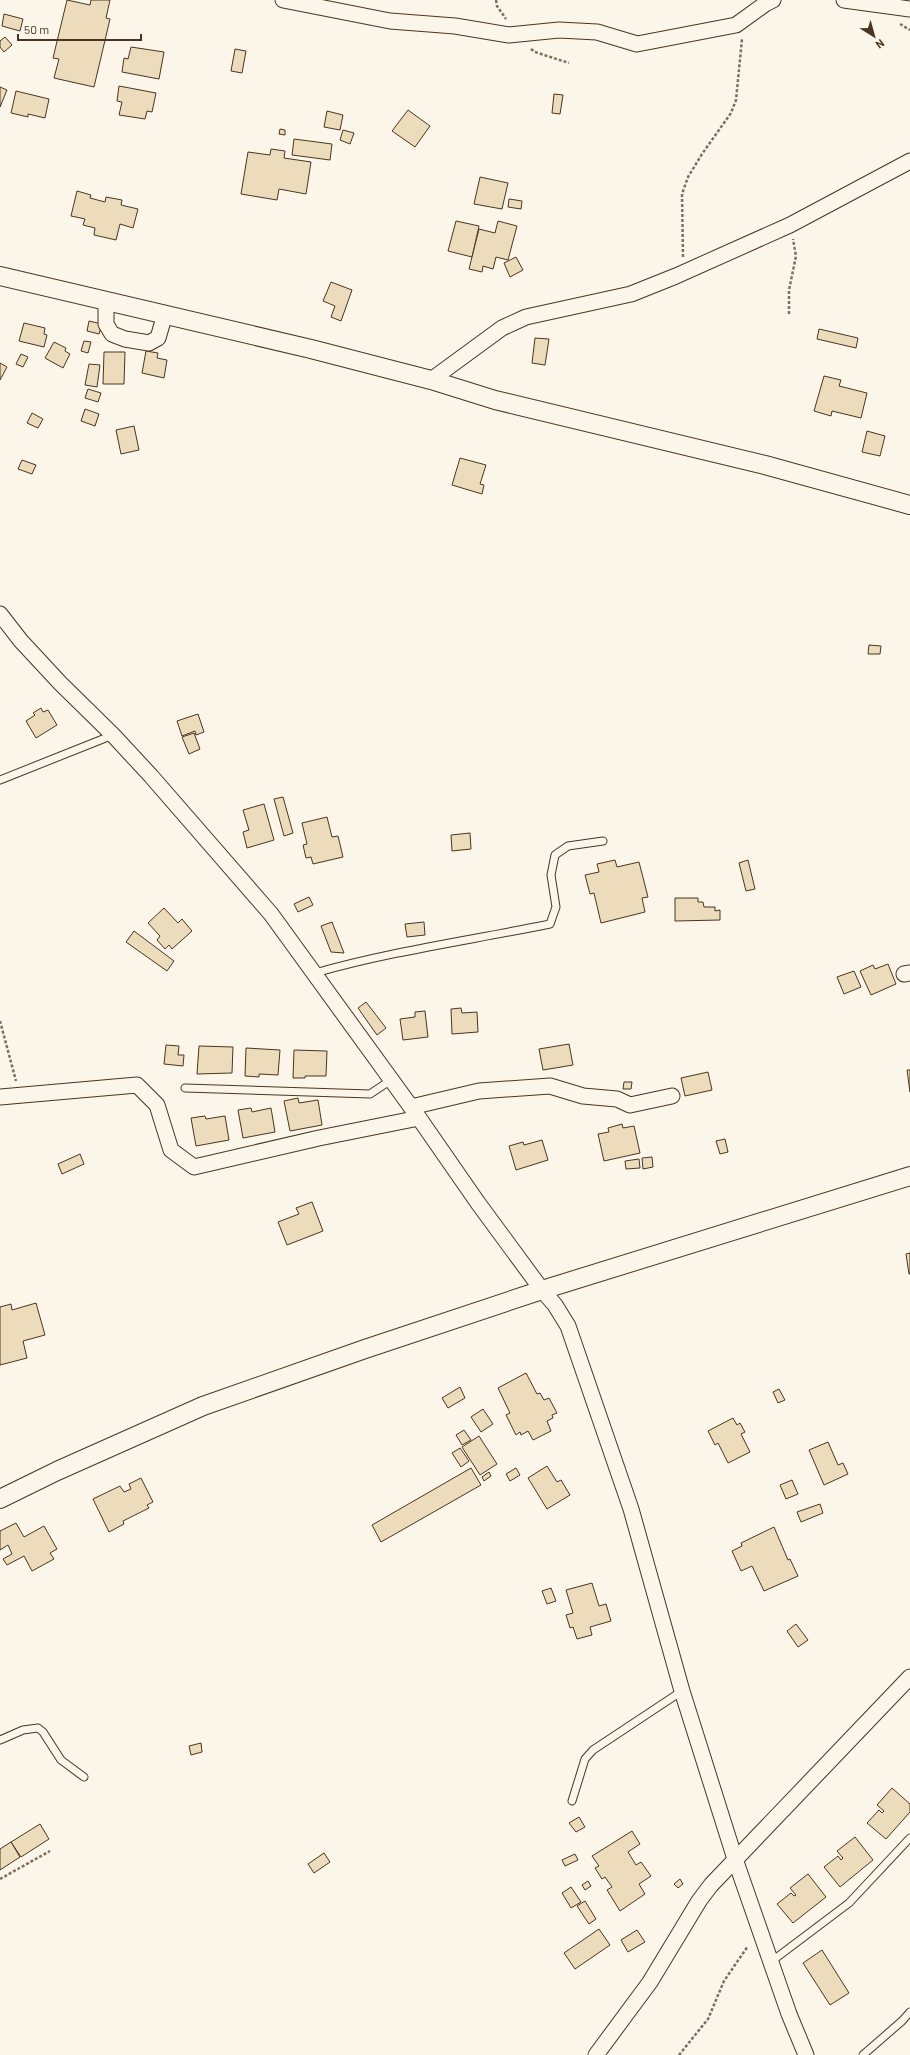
<svg xmlns="http://www.w3.org/2000/svg" width="910" height="2055" font-family="Barlow,sans-serif">
<style>
.building{fill:#ecdcbc;stroke:#4a3520}
.lines{fill:none;stroke-linecap:round;stroke-linejoin:round}
.service-casing{stroke:#4a3520;stroke-width:9}
.minor-casing{stroke:#4a3520;stroke-width:17}
.tertiary-casing{stroke:#4a3520;stroke-width:20}
.path{stroke:#7f6f5c;stroke-width:2.5;stroke-dasharray:3 2;stroke-linecap:butt}
.service{stroke:#fbf6e9;stroke-width:7}
.minor{stroke:#fbf6e9;stroke-width:15}
.tertiary{stroke:#fbf6e9;stroke-width:18}
</style>
<rect width="100%" height="100%" fill="#fbf6e9"/>
<g class="building">
<polygon points="67,0 90,5 91,0 110,0 106,18 110,19 94,87 54,78 59,59 53,58"/>
<polygon points="4,14 23,19 20,31 2,26"/>
<polygon points="5,37 12,45 4,52 0,47 0,41"/>
<polygon points="131,47 164,52 159,79 122,72 124,58 128,59"/>
<polygon points="235,49 246,51 242,73 231,71"/>
<polygon points="119,86 156,93 152,112 147,111 145,119 119,115 122,102 117,101"/>
<polygon points="0,87 7,90 0,107"/>
<polygon points="16,91 49,99 45,118 28,114 28,117 11,113"/>
<polygon points="554,94 563,95 560,114 552,113"/>
<polygon points="408,110 430,126 415,147 392,131"/>
<polygon points="327,111 343,115 340,130 324,127"/>
<polygon points="280,129 285,130 285,135 279,134"/>
<polygon points="343,130 354,133 350,144 340,140"/>
<polygon points="294,139 332,144 330,160 292,155"/>
<polygon points="271,149 285,151 284,158 311,162 306,194 279,189 277,200 241,194 248,152 270,155"/>
<polygon points="480,177 508,183 502,209 474,204"/>
<polygon points="77,191 91,195 90,198 105,202 106,197 122,200 121,205 138,209 133,228 120,224 116,240 94,235 95,228 83,225 85,219 71,216"/>
<polygon points="509,199 522,201 521,209 508,207"/>
<polygon points="456,221 479,226 472,257 448,251"/>
<polygon points="498,221 517,226 508,260 496,257 493,269 483,266 482,272 469,269 479,229 495,233"/>
<polygon points="516,257 523,270 510,277 504,263"/>
<polygon points="331,282 352,290 341,321 331,317 335,306 323,301"/>
<polygon points="89,321 102,324 99,334 87,331"/>
<polygon points="24,323 45,328 44,334 47,335 44,347 19,341"/>
<polygon points="819,329 858,338 856,348 817,339"/>
<polygon points="535,338 549,339 545,365 532,363"/>
<polygon points="84,341 91,342 88,353 81,351"/>
<polygon points="54,342 66,348 65,351 70,354 63,368 45,358"/>
<polygon points="146,351 158,353 157,358 167,360 164,378 142,373"/>
<polygon points="104,352 125,352 124,384 103,384"/>
<polygon points="21,354 28,357 23,367 16,364"/>
<polygon points="0,363 7,367 0,380"/>
<polygon points="89,364 100,365 97,387 85,385"/>
<polygon points="824,376 841,380 839,386 867,393 861,418 832,411 831,416 814,411"/>
<polygon points="88,389 101,393 98,402 85,398"/>
<polygon points="85,409 99,414 95,426 81,421"/>
<polygon points="32,413 43,419 38,428 27,423"/>
<polygon points="134,426 139,450 121,454 116,430"/>
<polygon points="867,431 885,436 880,456 862,452"/>
<polygon points="460,458 486,465 480,484 484,485 482,494 452,485"/>
<polygon points="22,460 36,465 32,474 18,469"/>
<polygon points="869,645 881,646 880,654 868,654"/>
<polygon points="41,708 43,712 48,710 57,725 36,738 26,721 35,715 33,713"/>
<polygon points="198,714 204,732 196,735 195,731 182,736 177,721"/>
<polygon points="194,733 200,749 189,754 182,737"/>
<polygon points="283,797 293,833 284,836 274,799"/>
<polygon points="264,804 274,840 247,848 243,832 249,830 243,810"/>
<polygon points="327,817 332,837 338,836 343,857 313,864 311,857 306,858 303,845 307,844 302,823"/>
<polygon points="470,833 471,849 452,851 451,835"/>
<polygon points="615,860 617,867 639,862 648,897 642,898 645,912 601,923 594,893 590,894 585,875 599,872 597,864"/>
<polygon points="748,860 755,889 746,891 739,863"/>
<polygon points="309,897 313,905 298,912 294,904"/>
<polygon points="675,898 698,898 698,902 703,902 704,907 715,907 715,911 720,910 720,920 675,921"/>
<polygon points="164,908 178,923 182,919 192,931 172,949 169,945 165,949 157,940 160,936 148,923"/>
<polygon points="332,922 344,953 331,952 321,926"/>
<polygon points="424,922 425,935 407,937 405,924"/>
<polygon points="134,931 174,961 167,971 126,942"/>
<polygon points="888,964 896,984 871,995 860,971 873,965 875,969"/>
<polygon points="854,971 861,987 844,994 837,977"/>
<polygon points="366,1002 386,1028 377,1035 358,1008"/>
<polygon points="461,1008 462,1013 477,1012 478,1032 452,1034 451,1009"/>
<polygon points="425,1011 428,1037 403,1040 400,1019 415,1017 415,1012"/>
<polygon points="569,1044 573,1065 543,1070 539,1049"/>
<polygon points="166,1045 179,1046 178,1055 184,1055 183,1066 164,1064"/>
<polygon points="199,1046 233,1047 232,1073 197,1074"/>
<polygon points="246,1048 280,1050 278,1075 259,1074 259,1077 245,1076"/>
<polygon points="294,1050 327,1051 326,1076 305,1076 305,1078 293,1078"/>
<polygon points="907,1070 910,1070 910,1092"/>
<polygon points="708,1072 712,1090 685,1096 681,1078"/>
<polygon points="624,1082 632,1082 631,1089 623,1089"/>
<polygon points="298,1098 299,1103 318,1100 322,1125 290,1131 284,1101"/>
<polygon points="251,1108 252,1112 271,1108 275,1132 243,1138 238,1110"/>
<polygon points="205,1116 206,1119 225,1116 229,1140 196,1146 191,1118"/>
<polygon points="622,1124 623,1128 634,1126 640,1153 604,1161 598,1134 609,1132 608,1128"/>
<polygon points="725,1139 728,1152 720,1154 716,1141"/>
<polygon points="542,1140 548,1160 516,1170 509,1146 523,1142 524,1145"/>
<polygon points="80,1154 84,1164 62,1174 58,1164"/>
<polygon points="652,1157 653,1167 643,1169 642,1158"/>
<polygon points="639,1159 640,1168 626,1169 625,1161"/>
<polygon points="312,1202 323,1231 287,1245 278,1222 299,1214 296,1208"/>
<polygon points="910,1253 910,1274 909,1274 906,1254"/>
<polygon points="36,1303 45,1335 23,1341 27,1358 0,1365 0,1307 11,1304 12,1310"/>
<polygon points="526,1373 537,1394 540,1393 544,1400 549,1398 557,1413 552,1415 553,1418 547,1421 551,1431 533,1440 528,1431 521,1435 520,1432 516,1435 506,1415 510,1413 498,1388"/>
<polygon points="460,1387 465,1398 448,1408 442,1398"/>
<polygon points="779,1389 785,1400 778,1403 773,1392"/>
<polygon points="483,1409 493,1424 481,1432 471,1417"/>
<polygon points="733,1418 737,1425 740,1423 745,1432 741,1434 750,1452 728,1463 718,1443 715,1445 708,1431"/>
<polygon points="464,1430 471,1440 462,1445 456,1435"/>
<polygon points="479,1436 497,1464 480,1475 462,1447"/>
<polygon points="828,1442 838,1465 843,1463 848,1474 824,1485 809,1450"/>
<polygon points="460,1448 469,1461 461,1467 452,1453"/>
<polygon points="547,1466 557,1482 561,1480 570,1495 547,1509 528,1478"/>
<polygon points="471,1468 481,1485 381,1542 372,1525"/>
<polygon points="516,1468 520,1475 510,1481 506,1474"/>
<polygon points="489,1472 491,1476 484,1481 482,1477"/>
<polygon points="141,1478 153,1502 147,1505 149,1508 123,1521 124,1524 109,1532 93,1499 120,1486 124,1492 131,1489 129,1484"/>
<polygon points="792,1480 798,1494 786,1499 780,1485"/>
<polygon points="820,1504 823,1513 801,1522 797,1512"/>
<polygon points="16,1523 24,1537 44,1526 57,1549 50,1553 54,1559 32,1571 24,1556 7,1565 3,1559 12,1554 8,1545 0,1550 0,1531"/>
<polygon points="774,1527 788,1560 790,1559 798,1576 764,1591 752,1566 741,1571 732,1551 742,1546 741,1543"/>
<polygon points="592,1583 599,1606 606,1604 611,1621 590,1627 592,1635 577,1639 573,1627 570,1628 566,1615 573,1613 566,1590"/>
<polygon points="551,1588 556,1601 547,1604 542,1591"/>
<polygon points="796,1624 808,1640 798,1647 787,1631"/>
<polygon points="201,1743 202,1752 191,1755 189,1746"/>
<polygon points="892,1788 910,1804 910,1812 886,1839 867,1823 879,1810 882,1813 884,1811 877,1805"/>
<polygon points="579,1817 585,1827 576,1832 569,1823"/>
<polygon points="40,1824 49,1839 21,1857 11,1842"/>
<polygon points="632,1831 640,1844 628,1852 636,1865 641,1862 651,1876 639,1884 645,1894 620,1911 607,1890 612,1887 605,1877 602,1879 595,1868 599,1866 592,1856"/>
<polygon points="855,1837 873,1860 840,1887 824,1867 838,1856 841,1860 843,1858 837,1851"/>
<polygon points="11,1842 20,1857 0,1870 0,1849"/>
<polygon points="324,1853 330,1862 314,1873 308,1864"/>
<polygon points="575,1854 578,1860 565,1866 562,1860"/>
<polygon points="808,1874 826,1897 793,1923 777,1904 791,1893 794,1896 796,1895 790,1888"/>
<polygon points="680,1879 683,1884 678,1888 674,1884"/>
<polygon points="588,1881 591,1886 585,1890 582,1885"/>
<polygon points="571,1887 581,1902 571,1908 562,1893"/>
<polygon points="585,1901 596,1919 589,1924 577,1906"/>
<polygon points="599,1929 610,1945 575,1969 564,1953"/>
<polygon points="637,1930 645,1942 628,1952 621,1940"/>
<polygon points="822,1950 849,1993 830,2005 803,1963"/>
</g>
<g class="lines">
<g class="service-casing">
<g id="service">
<polyline points="0,780 113,735"/>
<path d="M 315,973 C 392,951 472,940 550,924 L 556,907 L 551,875 L 555,855 L 568,846 L 603,841"/>
<polyline points="185,1088 370,1094 391,1080"/>
<polyline points="0,1740 23,1730 38,1728 43,1732 61,1760 84,1777"/>
<polyline points="572,1801 585,1759 593,1750 682,1691"/>
<polyline points="772,1961 849,1903 910,1838"/>
<polyline points="863,2055 902,2021 910,2012"/>
</g>
</g>
<g class="minor-casing">
<g id="minor">
<polyline points="283,0 390,21 455,26 509,35 559,30 597,32 637,44 736,25 765,4 773,0"/>
<polyline points="844,0 910,9"/>
<polyline points="106,300 106,324 112,334 125,339 149,343 158,338 165,314"/>
<polyline points="431,380 502,328 526,317 631,294 676,276 790,225 910,161"/>
<polyline points="0,614 21,641 60,683 113,735 151,776 271,914 419,1118 478,1203 542,1290 555,1305 568,1326 631,1509 682,1691 735,1859 789,2014 806,2055"/>
<polyline points="904,974 910,973"/>
<polyline points="0,1097 137,1085 157,1105 171,1150 194,1167 319,1138 419,1118"/>
<polyline points="411,1107 479,1091 550,1086 583,1096 617,1099 630,1105 672,1096"/>
<polyline points="596,2055 650,1982 699,1901 711,1885 910,1677"/>
</g>
</g>
<g class="tertiary-casing">
<g id="tertiary">
<polyline points="0,276 311,349 431,380 495,400 765,465 910,505"/>
<polyline points="0,1499 57,1471 203,1406 365,1349 542,1290 910,1176"/>
</g>
</g>
<g class="path">
<polyline points="496,0 497,6 506,19"/>
<polyline points="900,24 910,30"/>
<polyline points="531,49 535,52 569,63"/>
<polyline points="683,257 682,194 688,177 702,154 731,113 736,100 742,39"/>
<polyline points="789,314 789,290 796,256 793,239"/>
<polyline points="0,1021 16,1081"/>
<polyline points="0,1879 50,1851"/>
<polyline points="679,2055 708,2019 724,1981 748,1946"/>
</g>
<use href="#service" class="service"/>
<use href="#minor" class="minor"/>
<use href="#tertiary" class="tertiary"/>
</g>
<g transform="translate(874 36) rotate(143)" stroke="#fbf6e9" stroke-width="3" paint-order="stroke">
<path d="M0-3L7 15L0 10L-7 15Z" fill="#4a3520"/>
<text y="-6" font-size="11" font-weight="bold" text-anchor="middle" fill="#4a3520">N</text>
</g>
<path d="M18 34v6h123v-6" fill="none" stroke="#4a3520" stroke-width="2"/>
<text x="24" y="34" font-size="12" fill="#4a3520" stroke="#fbf6e9" stroke-width="3" paint-order="stroke">50 m</text>
</svg>
